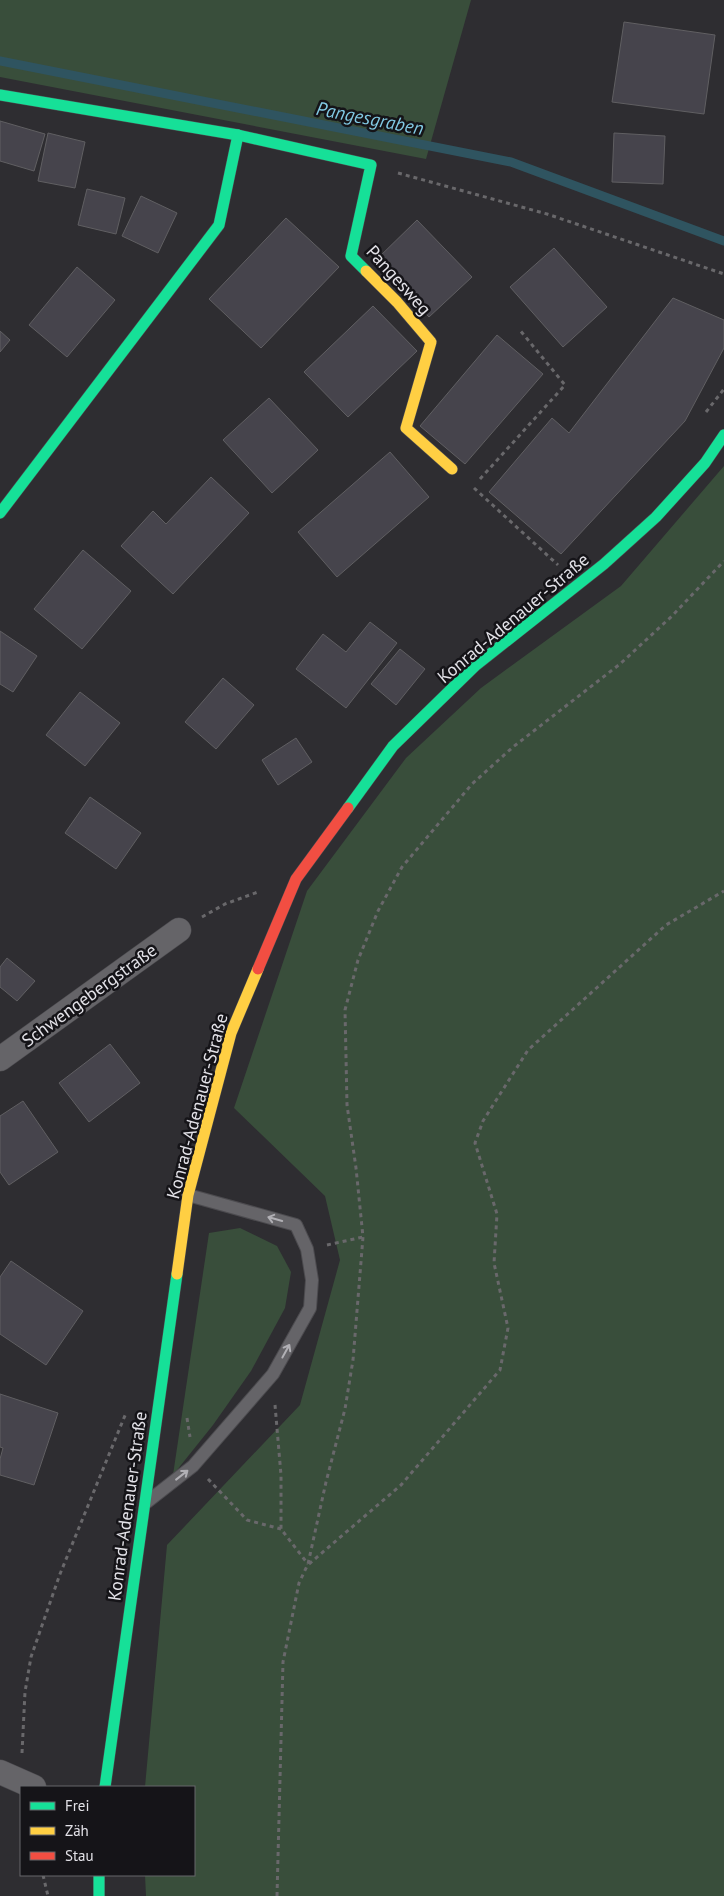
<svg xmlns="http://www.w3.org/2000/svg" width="724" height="1896" font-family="'PT Sans',sans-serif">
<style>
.green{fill:#394e3b}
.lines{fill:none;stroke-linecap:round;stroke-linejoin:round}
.stream{stroke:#2f5460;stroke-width:9}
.building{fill:#46444c;stroke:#605f62}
.lane-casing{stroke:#4c4b4f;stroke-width:14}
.street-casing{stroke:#4c4b4f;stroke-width:25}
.fast-casing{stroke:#4c4b4f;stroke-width:12}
.slow-casing{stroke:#4c4b4f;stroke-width:12}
.jam-casing{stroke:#4c4b4f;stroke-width:12}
.path{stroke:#69686b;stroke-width:3;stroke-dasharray:4 4;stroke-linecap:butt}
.lane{stroke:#656468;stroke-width:12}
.street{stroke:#656468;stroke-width:24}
.fast{stroke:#16e098;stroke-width:11}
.slow{stroke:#ffcf43;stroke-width:11}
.jam{stroke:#f24e42;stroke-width:11}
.oneway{stroke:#b1b0b5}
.labels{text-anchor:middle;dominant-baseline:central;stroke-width:5;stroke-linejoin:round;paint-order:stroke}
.street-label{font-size:18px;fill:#e3e2e8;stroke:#151418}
.water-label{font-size:19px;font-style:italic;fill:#82cae4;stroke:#151418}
</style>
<rect width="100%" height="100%" fill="#2e2d31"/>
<g class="green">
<polygon points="0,0 471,0 426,159 0,77"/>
<polygon points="724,466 724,1896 146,1896 145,1875 194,1875 194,1787 145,1787 167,1545 300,1405 340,1260 325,1196 234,1108 307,891 406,758 481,688 621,586"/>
<polygon points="240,1228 277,1246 291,1272 285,1308 251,1371 213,1425 173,1475 209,1233"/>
</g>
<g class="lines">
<polyline class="stream" points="0,61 511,162 724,241"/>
</g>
<g class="building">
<polygon points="624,22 715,35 704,114 612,102"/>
<polygon points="0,121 45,134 34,171 0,161"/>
<polygon points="48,133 85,142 75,188 38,181"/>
<polygon points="614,133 665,136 663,184 612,182"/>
<polygon points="87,189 125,198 116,234 78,225"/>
<polygon points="141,196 177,213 158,253 122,236"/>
<polygon points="286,218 339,267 261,348 209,299"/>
<polygon points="417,220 472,277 429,317 375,261"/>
<polygon points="554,248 607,307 563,347 510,287"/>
<polygon points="77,267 115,300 67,357 29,325"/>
<polygon points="673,298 724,320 724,348 685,421 561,554 489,492 552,418 569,433"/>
<polygon points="373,306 417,351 348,417 304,372"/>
<polygon points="0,331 10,340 0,352"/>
<polygon points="497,335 543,374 465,464 420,426"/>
<polygon points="269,398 318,450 272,493 223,440"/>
<polygon points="390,452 429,497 337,577 298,532"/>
<polygon points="211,477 249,513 173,594 121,546 153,511 166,524"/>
<polygon points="83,550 131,591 82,649 34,609"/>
<polygon points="370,622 397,643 346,708 296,669 323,634 346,652"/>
<polygon points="0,631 37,656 13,692 0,684"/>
<polygon points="400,649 425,669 396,705 371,684"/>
<polygon points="223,678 254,705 216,749 185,722"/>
<polygon points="80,692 120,723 85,766 46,735"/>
<polygon points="296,738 312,762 278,785 262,760"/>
<polygon points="90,797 141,833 116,869 65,833"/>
<polygon points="7,958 35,981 17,1001 0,987 0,967"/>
<polygon points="110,1044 140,1083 89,1122 59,1083"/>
<polygon points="23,1101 58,1152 9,1185 0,1172 0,1116"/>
<polygon points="11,1261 83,1311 46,1365 0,1334 0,1277"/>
<polygon points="0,1394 58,1413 34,1485 0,1475 0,1459 3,1448 0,1447"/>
</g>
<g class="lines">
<g class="lane-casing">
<polyline id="lane" points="147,1502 193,1466 273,1374 310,1308 312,1280 307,1249 296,1225 188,1195"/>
</g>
<g class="street-casing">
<g id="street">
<polyline points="0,1059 179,930"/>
<polyline points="0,1772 34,1787"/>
</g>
</g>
<g class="fast-casing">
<g id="fast">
<polyline points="0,95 238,135 371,165 351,256 366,271"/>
<polyline points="0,513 219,225 238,135"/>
<polyline points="348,808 393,746 475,666 604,564 656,517 705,463 724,435"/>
<polyline points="105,1787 177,1274"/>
<polyline points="99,1875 99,1896"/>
</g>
</g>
<g class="slow-casing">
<g id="slow">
<polyline points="366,271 397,302 431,342 406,428 452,469"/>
<polyline points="177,1274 188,1195 231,1033 258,969"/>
</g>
</g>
<g class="jam-casing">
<polyline id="jam" points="258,969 296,879 348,808"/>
</g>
<g class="path">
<polyline points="398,173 547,214 724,274"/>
<polyline points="706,412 724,389"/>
<polyline points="480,479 565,385 519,329"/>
<polyline points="474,488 558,565"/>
<polyline points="202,917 225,904 258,892"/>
<polyline points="327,1245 363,1237"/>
<polyline points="275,1405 281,1475 281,1529 308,1564"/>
<polyline points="187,1418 190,1437"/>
<polyline points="208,1479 247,1520 281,1529"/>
<polyline points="309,1564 401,1485 500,1370 508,1328 494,1263 497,1214 475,1143 483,1121 495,1102 528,1050 666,925 724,891"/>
<polyline points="22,1753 25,1692 31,1657 60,1574 126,1413"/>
<polyline points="43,1875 48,1896"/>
<polyline points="277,1896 283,1662 299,1583 308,1564 326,1482 345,1409 353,1360 363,1237 356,1168 347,1105 345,1010 358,960 378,911 402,867 472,784 513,747 620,664 672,616 724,561"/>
</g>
<use href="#lane" class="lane"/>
<use href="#street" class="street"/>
<use href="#fast" class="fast"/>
<use href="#slow" class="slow"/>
<use href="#jam" class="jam"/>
</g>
<defs><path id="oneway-shaft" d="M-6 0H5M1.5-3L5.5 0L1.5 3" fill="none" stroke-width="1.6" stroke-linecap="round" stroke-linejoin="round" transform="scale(1.25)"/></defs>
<g class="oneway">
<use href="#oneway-shaft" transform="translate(275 1219) rotate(-164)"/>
<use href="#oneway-shaft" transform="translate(286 1351) rotate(-61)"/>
<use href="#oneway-shaft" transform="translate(182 1475) rotate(-38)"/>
</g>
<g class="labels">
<g class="street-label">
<text transform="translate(399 280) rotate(48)">Pangesweg</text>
<text transform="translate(513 618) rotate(-40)">Konrad-Adenauer-Straße</text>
<text transform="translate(89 995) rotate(-36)">Schwengebergstraße</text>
<text transform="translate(197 1106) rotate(-75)">Konrad-Adenauer-Straße</text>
<text transform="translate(127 1506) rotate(-82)">Konrad-Adenauer-Straße</text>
</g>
<g class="water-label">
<text transform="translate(370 118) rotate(11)">Pangesgraben</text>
</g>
</g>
<rect x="20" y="1786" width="175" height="90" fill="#151418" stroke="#67666b"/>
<rect x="30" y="1802" width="25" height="8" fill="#16e098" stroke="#67666b"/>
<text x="65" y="1811" font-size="15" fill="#e3e2e8">Frei</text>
<rect x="30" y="1827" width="25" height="8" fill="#ffcf43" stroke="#67666b"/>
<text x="65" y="1836" font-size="15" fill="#e3e2e8">Zäh</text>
<rect x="30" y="1852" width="25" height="8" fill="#f24e42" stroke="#67666b"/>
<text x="65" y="1861" font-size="15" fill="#e3e2e8">Stau</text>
</svg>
